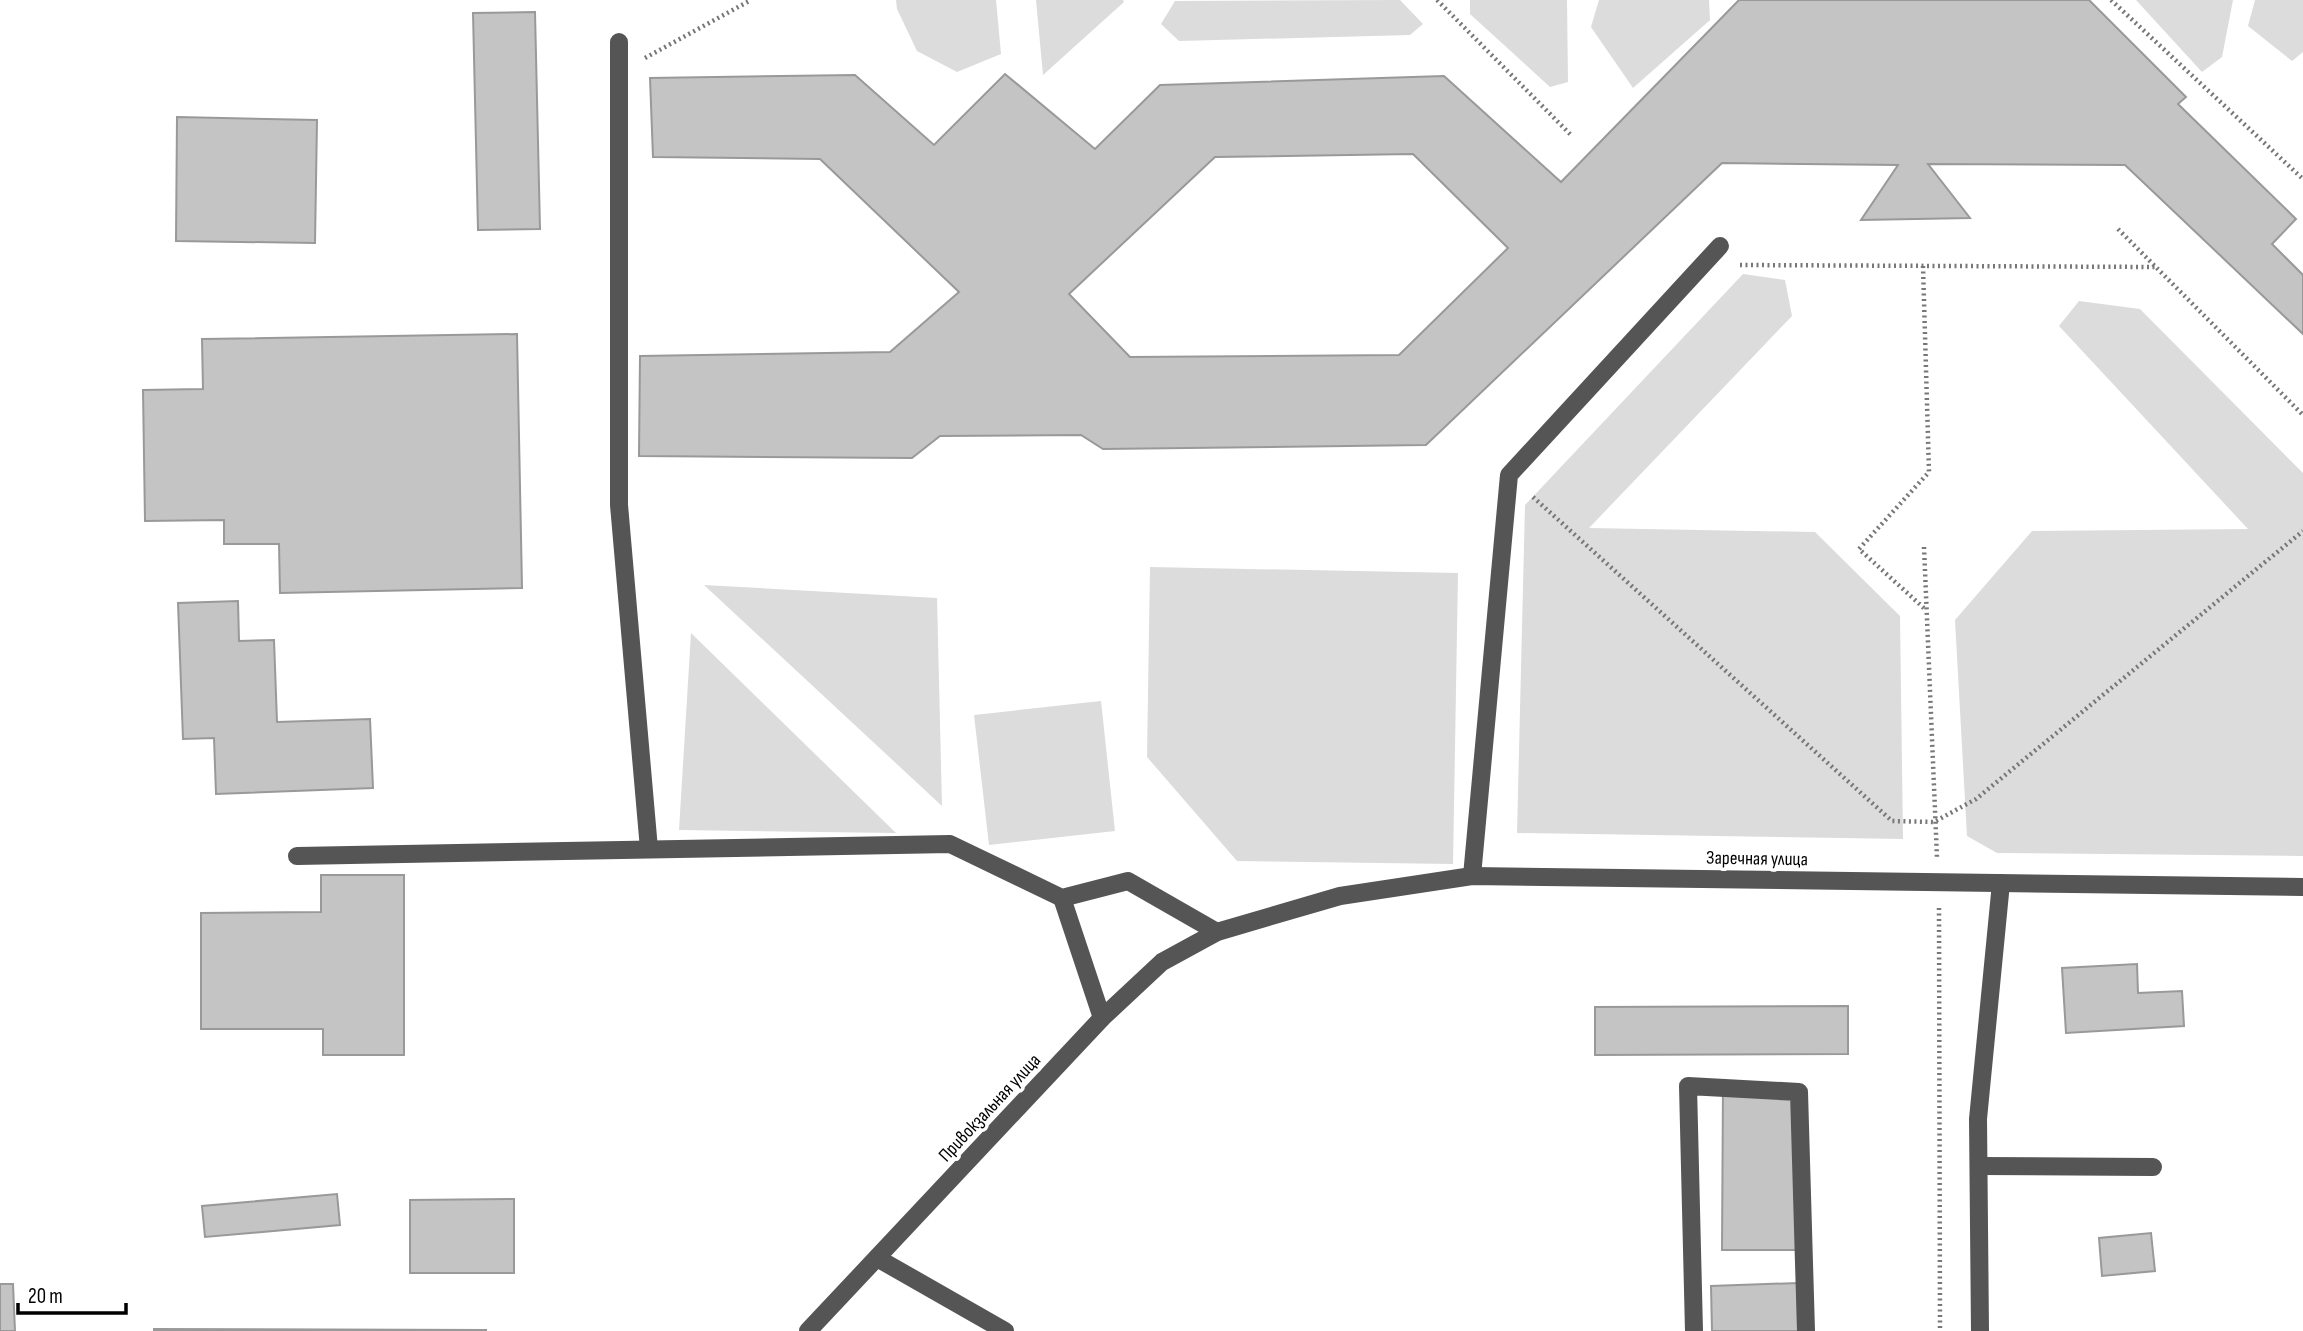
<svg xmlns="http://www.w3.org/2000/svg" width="2303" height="1331" font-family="'Sofia Sans Condensed',sans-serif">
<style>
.green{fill:#dcdcdc}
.building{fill:#c4c4c4;stroke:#999;stroke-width:2;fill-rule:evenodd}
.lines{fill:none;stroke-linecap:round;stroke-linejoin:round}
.path{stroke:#777;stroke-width:4.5;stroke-dasharray:2 3.5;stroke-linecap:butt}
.minor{stroke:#555;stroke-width:18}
.labels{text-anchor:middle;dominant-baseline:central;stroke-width:7;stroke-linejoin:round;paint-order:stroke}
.street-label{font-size:19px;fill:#000;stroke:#fff}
</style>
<rect width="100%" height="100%" fill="#fff"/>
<g class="green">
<polygon points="896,0 996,0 1001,54 957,72 917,51 897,9"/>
<polygon points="1036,0 1123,0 1124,2 1043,75"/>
<polygon points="1400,0 1423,24 1410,35 1179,41 1161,24 1175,1"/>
<polygon points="1470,0 1567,0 1568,82 1550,87 1470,14"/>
<polygon points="1599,0 1709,0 1710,20 1633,88 1591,27"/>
<polygon points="2136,0 2233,0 2222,57 2202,72"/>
<polygon points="2255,0 2303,0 2303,52 2292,61 2248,26"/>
<polygon points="1743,274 1785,280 1792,316 1589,528 1815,532 1900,616 1903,839 1517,833 1525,505"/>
<polygon points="2079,301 2140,309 2303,473 2303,856 1997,853 1967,836 1955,620 2032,531 2248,529 2059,326"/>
<polygon points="1150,567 1458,573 1453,864 1237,861 1147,757"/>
<polygon points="704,585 937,598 942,806"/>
<polygon points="691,633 896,833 679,830"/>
<polygon points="1101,701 1115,831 989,845 974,715"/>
</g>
<g class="building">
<path d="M 1739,0 L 2089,0 L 2186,97 L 2178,104 L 2296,219 L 2272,244 L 2303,275 L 2303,334 L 2125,165 L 1928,164 L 1970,218 L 1861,220 L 1898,165 L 1722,163 L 1426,445 L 1103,449 L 1081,435 L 940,436 L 912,458 L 639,456 L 640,356 L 890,352 L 959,292 L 820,159 L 653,157 L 650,78 L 855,75 L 934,145 L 1005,74 L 1095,149 L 1160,85 L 1444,76 L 1561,182 ZM 1413,154 L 1508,248 L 1399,355 L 1130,357 L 1069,294 L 1215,157 Z"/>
<polygon points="535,12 540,229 478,230 473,13"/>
<polygon points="177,117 317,120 315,243 176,241"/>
<polygon points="517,334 522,588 280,593 279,544 224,544 224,520 145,521 143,390 203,389 202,339"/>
<polygon points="238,601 239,641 274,640 277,722 370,719 373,788 216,794 214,738 183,739 178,603"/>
<polygon points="321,875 404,875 404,1055 323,1055 323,1029 201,1029 201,913 321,912"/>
<polygon points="2137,964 2138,993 2182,991 2184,1026 2066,1033 2062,968"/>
<polygon points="1848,1006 1848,1054 1595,1055 1595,1007"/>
<polygon points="1723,1085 1798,1085 1797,1250 1722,1250"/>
<polygon points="337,1194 340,1225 205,1237 202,1206"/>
<polygon points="514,1199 514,1273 410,1273 410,1200"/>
<polygon points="2151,1233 2155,1271 2102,1276 2099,1238"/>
<polygon points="1798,1283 1799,1331 1712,1331 1711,1286"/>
<polygon points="0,1284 13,1284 15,1331 0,1331"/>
<polygon points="154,1329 487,1330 154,1331"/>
</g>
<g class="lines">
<g class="path">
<polyline points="1437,0 1571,135"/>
<polyline points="2111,0 2303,179"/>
<polyline points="645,58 751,0"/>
<polyline points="2118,229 2303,415"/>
<polyline points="1740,265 2155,267"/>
<polyline points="1923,266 1929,472 1859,549 1926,610"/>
<polyline points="1533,497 1892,821 1934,822 1976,799 2303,531"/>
<polyline points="1924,547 1937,858"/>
<polyline points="1939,908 1940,1331"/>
</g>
<g class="minor">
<polyline points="619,42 619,505 649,849"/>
<polyline points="297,856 950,844 1062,898 1128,881 1217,932"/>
<polyline points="1472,876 1509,475 1720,246"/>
<polyline points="1062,898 1102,1018"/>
<polyline points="1979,1166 2153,1167"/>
<polyline points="877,1258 1005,1331"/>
<polyline points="808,1331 1102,1018 1162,962 1217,932 1340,896 1472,876 2303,887"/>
<polyline points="1694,1331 1688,1086 1799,1092 1806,1331"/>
<polyline points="1980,1331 1978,1119 2001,883"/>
</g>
</g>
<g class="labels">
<g class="street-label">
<text transform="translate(1757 859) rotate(1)">Заречная улица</text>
<text transform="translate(990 1108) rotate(-47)">Привокзальная улица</text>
</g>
</g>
<path d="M18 1303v10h108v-10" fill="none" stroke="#000000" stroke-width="3.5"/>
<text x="28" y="1303" font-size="21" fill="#000000" stroke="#ffffff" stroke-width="5" paint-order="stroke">20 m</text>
</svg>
